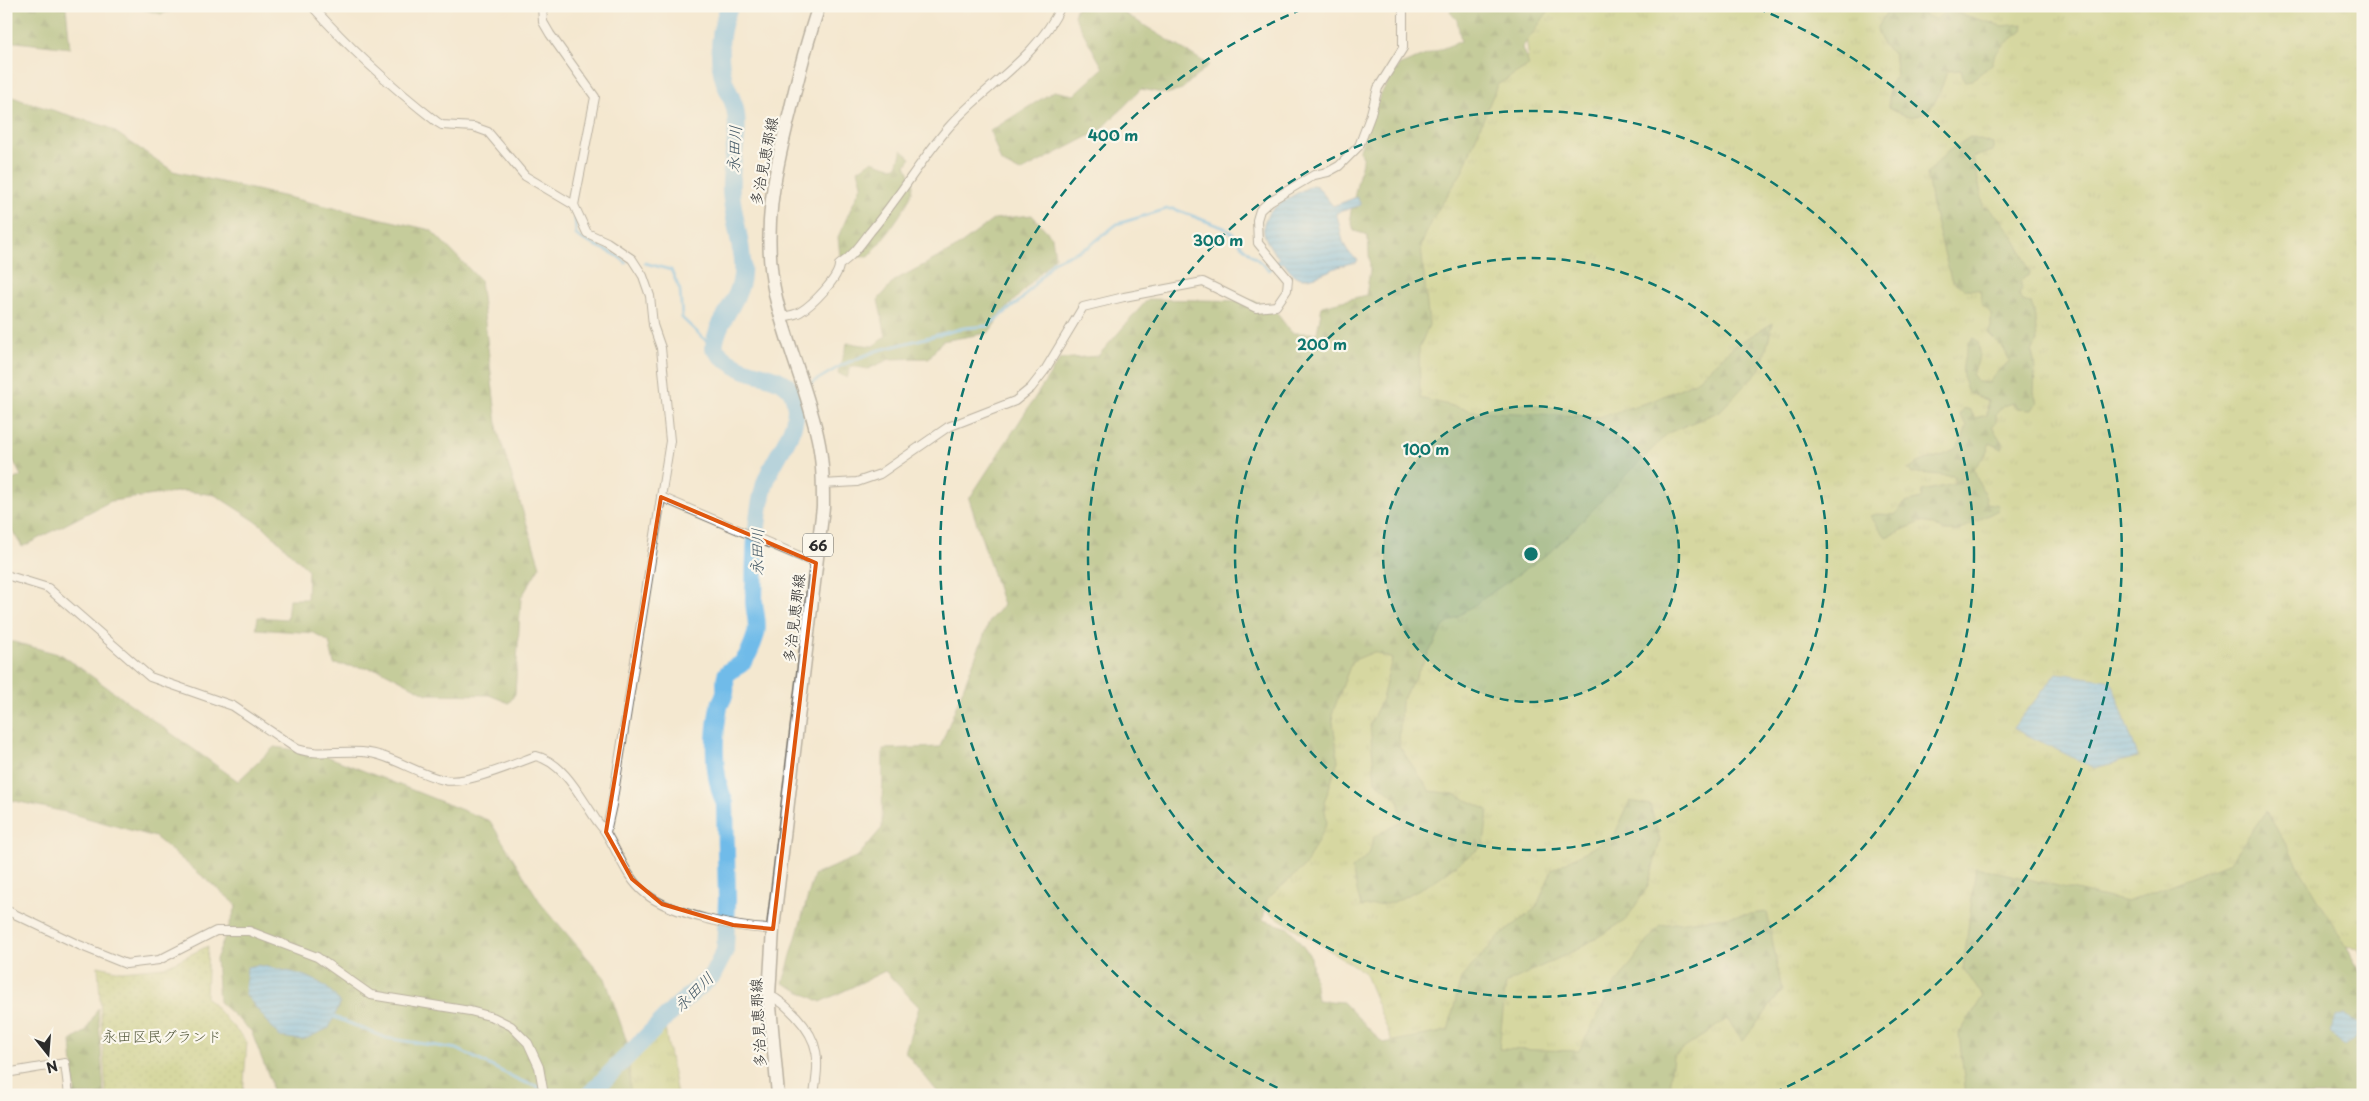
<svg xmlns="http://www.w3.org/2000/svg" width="2369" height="1101" font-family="'Playpen Sans','Klee One',sans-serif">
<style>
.grass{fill:url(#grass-tufts);stroke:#6e7849}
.forest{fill:url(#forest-firs);stroke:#5c6a44}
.park{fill:url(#park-dots);stroke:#6e7849}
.water{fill:url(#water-rules);stroke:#4e738a}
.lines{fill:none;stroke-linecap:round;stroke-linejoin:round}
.stream{stroke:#70bbe9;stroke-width:3}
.river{stroke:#70bbe9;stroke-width:18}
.minor-casing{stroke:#716d65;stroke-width:10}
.primary-casing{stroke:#716d65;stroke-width:15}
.minor{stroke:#fff;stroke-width:8}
.primary{stroke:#fff;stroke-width:12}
.marked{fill:none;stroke:#df570e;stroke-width:4;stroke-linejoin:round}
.ring{fill:none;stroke:#0f766e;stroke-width:2.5;stroke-dasharray:9 6}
.labels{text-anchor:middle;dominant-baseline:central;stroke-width:4.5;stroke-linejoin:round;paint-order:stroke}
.shield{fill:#fbf7ec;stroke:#696865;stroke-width:1}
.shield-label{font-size:14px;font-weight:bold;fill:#2b2b2b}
.street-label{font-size:15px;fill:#2b2b2b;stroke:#fbf7ec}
.park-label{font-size:15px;fill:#54593d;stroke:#fbf7ec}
.water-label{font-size:16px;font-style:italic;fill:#405664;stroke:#fbf7ec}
.centre{fill:#0f766e;stroke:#fbf7ec;stroke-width:2.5}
.ring-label{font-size:15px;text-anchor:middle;font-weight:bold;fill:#0f766e;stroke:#fbf7ec;stroke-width:4.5;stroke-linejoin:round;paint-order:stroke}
</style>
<defs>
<pattern id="grass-tufts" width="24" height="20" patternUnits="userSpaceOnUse" patternTransform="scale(1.25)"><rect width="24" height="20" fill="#b2c467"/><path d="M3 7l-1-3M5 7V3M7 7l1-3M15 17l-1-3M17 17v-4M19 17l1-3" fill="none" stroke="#919f55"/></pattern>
<pattern id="forest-firs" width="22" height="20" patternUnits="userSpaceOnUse" patternTransform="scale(1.25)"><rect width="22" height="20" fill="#8daa5c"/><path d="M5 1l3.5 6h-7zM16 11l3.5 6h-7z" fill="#738b4c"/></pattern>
<pattern id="park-dots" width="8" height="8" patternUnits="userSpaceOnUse" patternTransform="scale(1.25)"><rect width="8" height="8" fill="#b2c467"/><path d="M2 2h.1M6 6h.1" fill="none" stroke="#919f55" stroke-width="1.8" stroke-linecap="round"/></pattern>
<pattern id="water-rules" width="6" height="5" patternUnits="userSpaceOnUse" patternTransform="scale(1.25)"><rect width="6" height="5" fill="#70bbe9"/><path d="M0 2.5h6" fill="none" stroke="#5c98bd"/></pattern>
</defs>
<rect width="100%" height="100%" fill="#fbf7ec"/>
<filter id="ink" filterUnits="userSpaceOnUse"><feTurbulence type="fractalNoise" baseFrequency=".02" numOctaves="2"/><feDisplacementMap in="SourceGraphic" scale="10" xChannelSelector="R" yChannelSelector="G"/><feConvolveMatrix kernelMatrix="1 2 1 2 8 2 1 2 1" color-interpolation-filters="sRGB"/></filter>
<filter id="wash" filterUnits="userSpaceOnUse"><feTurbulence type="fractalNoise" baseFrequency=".0096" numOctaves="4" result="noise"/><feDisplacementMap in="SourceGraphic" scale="20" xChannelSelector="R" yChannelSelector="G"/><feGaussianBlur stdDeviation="1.12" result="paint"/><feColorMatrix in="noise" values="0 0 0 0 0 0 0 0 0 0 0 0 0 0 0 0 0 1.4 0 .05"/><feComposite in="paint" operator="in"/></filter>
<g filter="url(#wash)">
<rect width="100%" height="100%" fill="#f4e8d0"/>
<g class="grass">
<polygon points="1554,6 2363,6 2363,958 2359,949 2106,914 1992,1095 1414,1095 1364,972 1262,908 1373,288 1362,177 1525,63 1528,54 1526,35 1543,14"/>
<polygon points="664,1023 677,1095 622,1095 615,1068"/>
</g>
<g class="forest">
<polygon points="6,6 66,6 70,48 6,41"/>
<polygon points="131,6 180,6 179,9 161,14"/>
<polygon points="1077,6 1126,6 1124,13 1209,65 1182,89 1167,94 1141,89 1101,130 1020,172 1001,162 990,131 1054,91 1074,95 1103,68 1074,16"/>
<polygon points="1452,6 1552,6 1522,48 1529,65 1497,85 1462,172 1431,221 1421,246 1429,325 1419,348 1420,398 1473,411 1600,417 1652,401 1695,382 1734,346 1773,323 1761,368 1720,411 1668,433 1553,550 1444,626 1401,702 1399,746 1430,791 1454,794 1488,810 1484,845 1433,882 1392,903 1361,907 1352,869 1369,854 1374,837 1402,821 1398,799 1375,781 1370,724 1382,699 1392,659 1374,652 1352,661 1332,714 1338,761 1324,803 1327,823 1305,866 1267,899 1263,920 1289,928 1311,957 1317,1000 1343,1002 1383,1043 1448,1031 1461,978 1501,935 1536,908 1552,870 1614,836 1630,801 1650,805 1660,841 1648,886 1626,920 1578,949 1506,983 1499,1049 1579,1051 1610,992 1660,925 1767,912 1782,991 1743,1041 1727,1019 1673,1056 1670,1081 1678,1095 940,1095 905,1052 919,1007 885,971 821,1002 783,983 814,875 858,856 882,828 883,749 940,747 990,620 1003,605 969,499 1060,359 1098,356 1148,299 1254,301 1275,311 1292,333 1317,333 1322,306 1366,295 1370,270 1368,235 1354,231 1350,216 1363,157 1359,151 1380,95 1398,66 1461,41 1457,20 1450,12"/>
<path d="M 1896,6 L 1904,6 L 1936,20 L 1946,10 L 2002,26 L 2023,24 L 2022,31 L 2002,46 L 1995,54 L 1992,64 L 1972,80 L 1964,81 L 1961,70 L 1947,71 C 1941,89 1933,120 1908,116 C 1902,115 1895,110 1889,107 L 1889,86 L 1897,74 L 1894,54 L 1883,45 L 1877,29 L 1886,13 Z"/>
<polygon points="6,94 23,101 108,127 173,171 431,230 480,280 498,432 540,566 521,598 515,694 509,703 489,695 427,694 381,670 334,664 329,642 314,633 256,629 258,617 287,619 289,599 307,599 308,570 263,526 215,495 184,491 111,501 22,547 6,520 6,483 21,476 6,446"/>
<path d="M 1970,137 L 1993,144 L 1993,151 L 1973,157 L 1984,208 L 1988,207 C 2008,225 2022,248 2030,274 L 2020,281 L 2022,288 L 2019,294 L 2022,301 L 2031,303 L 2034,311 L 2037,341 L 2032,352 L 2035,366 L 2034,394 L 2037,402 L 2032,410 L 2017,409 L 2012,403 L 2003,406 L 1996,414 L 1996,422 L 1992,427 L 2003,444 L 2002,449 L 1990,443 L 1985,455 L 1974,468 C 1976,481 1984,488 1987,503 L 1999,505 L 1998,510 L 1958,531 L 1943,531 L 1932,524 L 1921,522 L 1886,537 L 1870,516 L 1877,514 L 1895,515 L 1905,503 L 1921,499 L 1922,491 L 1955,484 L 1954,476 C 1940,476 1926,472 1912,474 L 1909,469 C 1934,449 1957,466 1967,425 L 1959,415 L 1964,408 L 1970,410 L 1975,418 L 1987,415 L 1988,401 L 1968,392 C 1962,378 1961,370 1965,356 C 1968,348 1966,344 1973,338 L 1978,341 C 1980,354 1979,363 1972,374 L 1978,382 L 1988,383 L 1998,371 L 2010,361 L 2004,349 L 1988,333 L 1991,327 L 1991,313 L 1983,306 L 1980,290 L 1965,289 L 1951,279 L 1932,206 L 1927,174 L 1947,152 Z"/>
<path d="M 902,150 L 911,158 L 906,165 C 908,171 914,181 913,187 C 910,207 881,240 869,257 L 840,256 L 838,237 L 862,184 L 858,170 L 871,161 L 891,167 L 897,166 Z"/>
<polygon points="1032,215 1052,237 1055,257 1008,307 988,333 942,341 929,358 890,359 868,369 851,366 847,378 838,373 847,343 873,346 886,336 878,300 895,280 954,249 994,219"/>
<polygon points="6,642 14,642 62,655 238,781 274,747 319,753 490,821 542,905 605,978 629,1048 630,1095 272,1095 271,1082 251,1031 219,1002 216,959 237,905 155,837 65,812 6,799"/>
<polygon points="2266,811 2363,975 2363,1095 1966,1095 1959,1034 1983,996 1963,969 1976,867 2127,902 2230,862"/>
<polygon points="98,1008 104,1095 66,1095 75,1093 71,1041 86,1031"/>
</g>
<polygon class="park" points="208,946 206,997 247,1042 243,1095 106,1095 98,966 121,971 164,967"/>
<g class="water">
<path d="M 1312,185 L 1317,186 L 1333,206 L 1357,197 L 1361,205 L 1336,213 C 1343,232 1339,248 1358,260 L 1356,263 C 1340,261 1312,285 1296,276 C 1291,274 1287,267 1283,262 L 1279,265 L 1276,261 L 1279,258 C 1242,217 1279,204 1312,185 Z"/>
<polygon points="2057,673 2111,681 2138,757 2094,768 2013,728"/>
<path d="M 258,965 C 289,972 324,974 340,1004 L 329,1028 L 303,1040 L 280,1037 L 245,994 L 247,967 Z"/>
<polygon points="2345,1015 2357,1024 2363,1023 2363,1032 2344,1046 2330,1032 2336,1018"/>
</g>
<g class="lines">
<g class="stream">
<path d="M 575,218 L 576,235 C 591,247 613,249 626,263"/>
<polyline points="645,263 671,270 680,290 682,318 714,348"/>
<polyline points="807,386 842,365 876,351 964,328 988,326 1022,299 1054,261 1088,247 1117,224 1167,209 1174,209 1227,229 1234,235 1242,246 1269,270 1276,265"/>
<polyline points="792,394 801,389"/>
<polyline points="334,1017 386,1038 457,1049 521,1081 563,1095"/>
</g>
<path class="river" d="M 589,1095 L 676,1007 L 712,976 L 725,951 L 727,900 L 725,804 C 712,774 713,739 719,707 C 720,702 724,698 725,693 C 726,687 724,680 726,675 C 730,668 736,668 741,664 C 749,656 753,644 756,634 C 759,621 754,612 754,600 C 755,562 754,525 764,487 C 771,457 808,425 792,392 C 784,377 759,375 745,370 C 733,365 722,358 714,348 C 716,320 740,302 742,275 C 744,247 733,219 731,192 C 729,164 741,136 735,109 C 733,99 727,90 724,80 C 717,57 719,28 730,6"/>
</g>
</g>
<g filter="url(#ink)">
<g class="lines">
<g class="minor-casing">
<g id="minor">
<path d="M 312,6 C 350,49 392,87 437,122 L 442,125 L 474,127 L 488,132 L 525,176 L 574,205"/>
<polyline points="542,6 543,22 550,34 595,97 574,205 587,233 607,242 632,259 643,276 650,296 653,325 661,348 670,441 612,805 606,832"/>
<path d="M 781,317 C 787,316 795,315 800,312 C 812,305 839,278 839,265 C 852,257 861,244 870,232 C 898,199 920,161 948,128 C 984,86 1037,59 1061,6"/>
<polyline points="823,484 857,482 880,474 948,427 1015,401 1031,388 1045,370 1083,307 1124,297 1203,282 1256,308 1276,306 1287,290 1288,279 1258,243 1257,220 1260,210 1270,201 1314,175 1328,172 1339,166 1359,146 1370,117 1378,88 1403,48 1403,6"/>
<polyline points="661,497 816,563"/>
<path d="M 6,575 L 48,588 L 150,677 L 233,706 L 297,749 C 318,756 340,750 362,752 C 391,754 416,774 444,780 C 466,785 514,764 536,756 C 563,762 580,796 595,818 C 598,823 603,828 606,833 C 619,854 626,878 646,894 C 671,914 741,929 773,929"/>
<polyline points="6,910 79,945 126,964 159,960 216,931 249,931 317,957 371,995 470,1011 493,1017 511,1026 528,1043 539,1067 544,1095"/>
<path d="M 769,995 C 780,1000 787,1007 796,1016 C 821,1043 819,1060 814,1095"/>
<polyline points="6,1073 65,1063 69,1095"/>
</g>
</g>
<g class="primary-casing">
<path id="primary" d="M 778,1095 L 769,995 L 773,929 L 823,507 C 823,484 823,462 818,439 C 808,391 787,346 776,298 C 761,234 774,174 790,112 C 798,76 807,41 819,6"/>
</g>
<use href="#minor" class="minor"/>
<use href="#primary" class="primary"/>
</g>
</g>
<path d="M0 0H2369V1101H0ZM 661,497 L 816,563 L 773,929 L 733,925 L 662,904 L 632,879 L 606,832 Z" fill="#f4e8d0" fill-opacity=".55" fill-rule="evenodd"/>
<path class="marked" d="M 661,497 L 816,563 L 773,929 L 733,925 L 662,904 L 632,879 L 606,832 Z"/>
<circle cx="1531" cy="554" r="148" fill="#0f766e" fill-opacity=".12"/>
<g class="ring">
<circle cx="1531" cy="554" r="148"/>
<circle cx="1531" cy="554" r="296"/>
<circle cx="1531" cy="554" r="443"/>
<path d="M1291 1094A591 591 0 0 1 1305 8M1757 8A591 591 0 0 1 1771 1094"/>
</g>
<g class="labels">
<rect class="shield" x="803" y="533.5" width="30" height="23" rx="4"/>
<g class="shield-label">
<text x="818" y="545">66</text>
</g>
<g class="street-label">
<text transform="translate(763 161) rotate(-79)">多治見恵那線</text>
<text transform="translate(793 618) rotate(-83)">多治見恵那線</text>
<text transform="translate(757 1023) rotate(-93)">多治見恵那線</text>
</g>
<g class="park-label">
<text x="162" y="1035">永田区民グランド</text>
</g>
<g class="water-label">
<text transform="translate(733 149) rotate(-87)">永田川</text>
<text transform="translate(756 552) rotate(-89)">永田川</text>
<text transform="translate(693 991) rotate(-44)">永田川</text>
</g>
</g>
<circle cx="1531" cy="554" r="8" class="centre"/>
<g class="ring-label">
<text x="1113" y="141">400 m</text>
<text x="1218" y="246">300 m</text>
<text x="1322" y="350">200 m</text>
<text x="1426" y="455">100 m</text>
</g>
<rect width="2369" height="1101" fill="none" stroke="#fbf7ec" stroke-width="25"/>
<g transform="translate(48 1054) rotate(163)" stroke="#fbf7ec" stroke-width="4" paint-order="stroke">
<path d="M0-4L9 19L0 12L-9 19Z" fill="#2b2b2b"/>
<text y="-8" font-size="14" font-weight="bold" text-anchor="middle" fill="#2b2b2b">N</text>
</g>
</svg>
